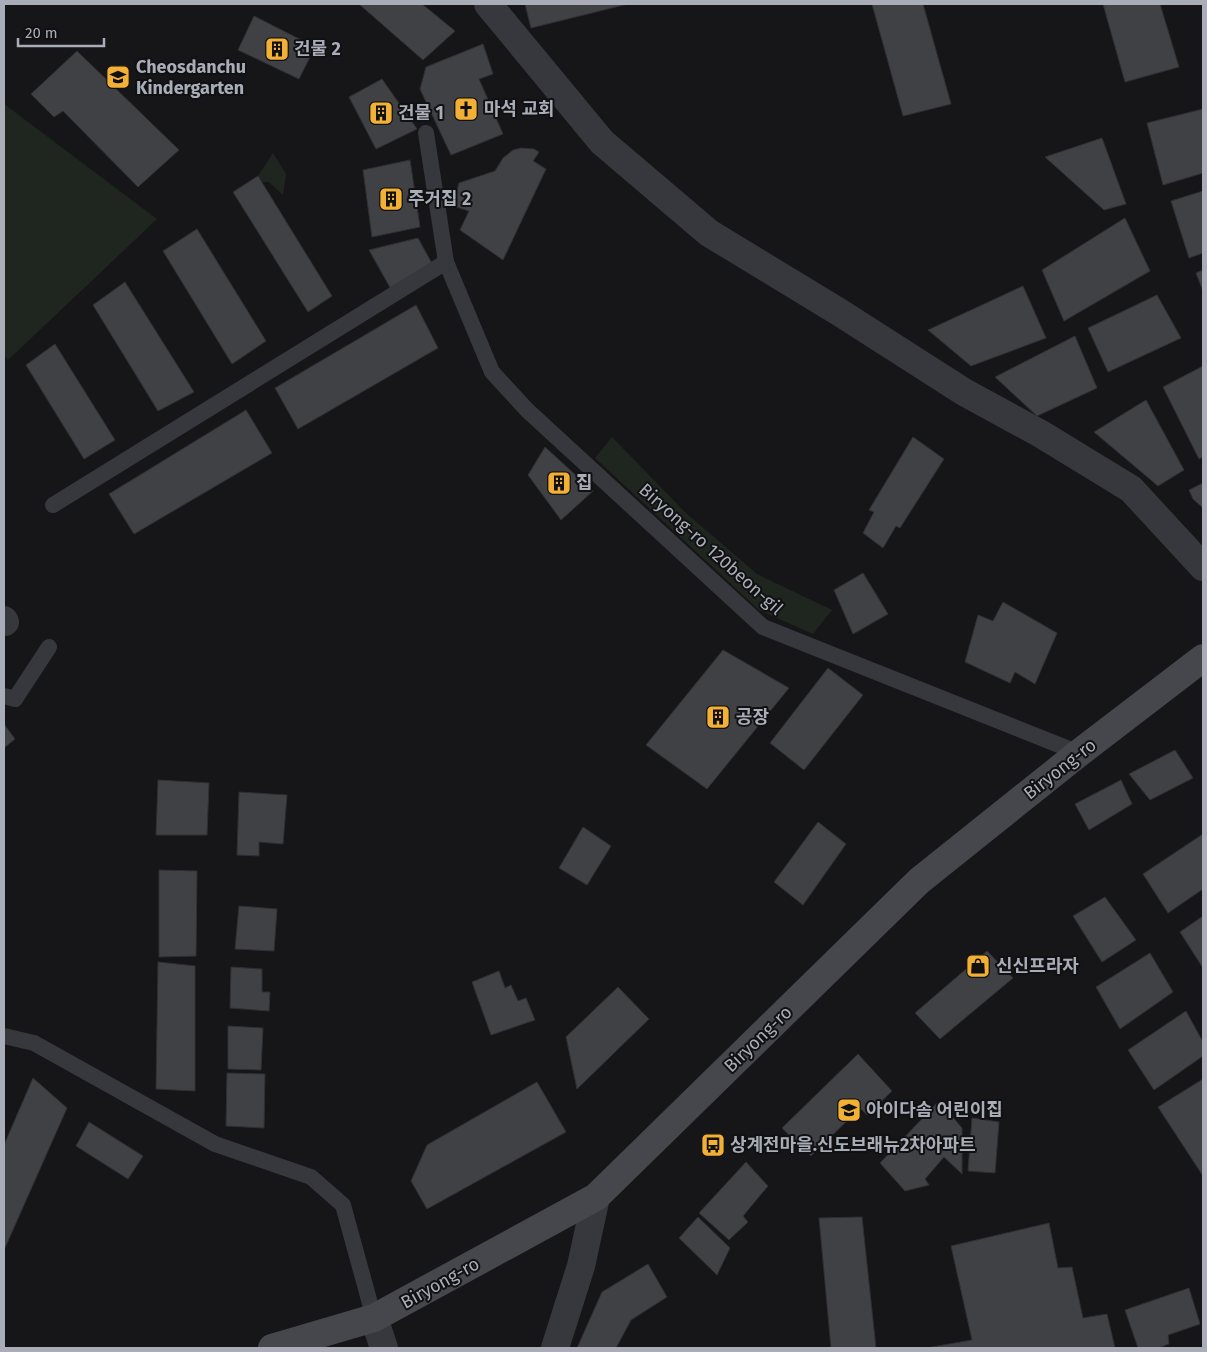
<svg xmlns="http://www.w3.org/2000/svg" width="1207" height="1352" font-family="'Fira Sans','Noto Sans KR',sans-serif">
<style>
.green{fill:#1e261f}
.building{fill:#404145;stroke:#303034}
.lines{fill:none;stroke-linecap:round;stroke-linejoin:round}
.service{stroke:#37383d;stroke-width:16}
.minor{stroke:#37383d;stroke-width:28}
.secondary{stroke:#45474d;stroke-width:28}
.labels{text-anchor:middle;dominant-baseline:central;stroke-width:4;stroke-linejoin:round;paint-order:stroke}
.poi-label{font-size:18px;font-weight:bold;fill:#a8adb8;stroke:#111113;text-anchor:start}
.street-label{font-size:18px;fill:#a8adb8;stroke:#111113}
</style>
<rect width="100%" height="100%" fill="#161618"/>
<g class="green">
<polygon points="4,104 157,219 8,360 4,355"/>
<polygon points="273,153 286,174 283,195 269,182 262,182 258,176"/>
<polygon points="612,437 686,513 757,574 832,610 813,634 759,610 595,458"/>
</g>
<g class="building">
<polygon points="359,4 422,4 455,31 423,60"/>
<polygon points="525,4 628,4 531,28"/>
<polygon points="872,4 923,4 951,104 903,116"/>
<polygon points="1103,4 1160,4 1179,67 1125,82"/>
<polygon points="254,16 315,47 299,79 238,50"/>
<polygon points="483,44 493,74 479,79 503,134 451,155 420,89 426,67"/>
<polygon points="77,51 179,150 138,187 63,111 54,117 31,94"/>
<polygon points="382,79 417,129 376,149 349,97"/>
<polygon points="1203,109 1203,173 1163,185 1147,123"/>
<polygon points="1102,138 1126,204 1104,210 1045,157"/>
<polygon points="521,148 534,149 539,152 533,161 546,169 503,260 460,230 469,211 453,206 459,183 495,171 503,158 513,150"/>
<polygon points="410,160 420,227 372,237 363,170"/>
<polygon points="258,176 332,296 308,312 233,192"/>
<polygon points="1203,191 1203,253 1189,258 1171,201"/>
<polygon points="1125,218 1150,271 1064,321 1042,270"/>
<polygon points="197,229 266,341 232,364 163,251"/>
<polygon points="418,238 435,269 392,291 369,250"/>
<polygon points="1203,270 1203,291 1196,273"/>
<polygon points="125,282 194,392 158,411 93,305"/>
<polygon points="1023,286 1046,338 971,366 928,330"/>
<polygon points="1157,295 1181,338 1108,372 1088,328"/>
<polygon points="416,305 438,348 298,429 275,388"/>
<polygon points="1075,336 1097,388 1037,416 995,377"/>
<polygon points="55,344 115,440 84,459 26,365"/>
<polygon points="1203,366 1203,457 1199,459 1163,387"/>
<polygon points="1146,400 1184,470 1158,486 1094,432"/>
<polygon points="246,410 272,453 134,534 109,494"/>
<polygon points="913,437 944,459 900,528 896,526 883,548 863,533 874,512 869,510"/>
<polygon points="545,447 593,491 561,520 528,475"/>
<polygon points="1203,483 1203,508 1193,499 1189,490"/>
<polygon points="863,573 888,614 853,634 834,590"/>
<polygon points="1003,602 1057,633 1035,684 1015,672 1010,683 965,662 978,615 993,621"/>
<polygon points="723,650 789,688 707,789 646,745"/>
<polygon points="828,668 863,695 804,770 770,743"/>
<polygon points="4,724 15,739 4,748"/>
<polygon points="1175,750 1193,778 1150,800 1129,774"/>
<polygon points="158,780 209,783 207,835 156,835"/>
<polygon points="1121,780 1132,804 1089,830 1075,804"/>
<polygon points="239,792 287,795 283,844 259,842 259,856 237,855"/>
<polygon points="818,822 846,844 803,905 774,882"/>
<polygon points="583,827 611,846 587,885 559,868"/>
<polygon points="1203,834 1203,889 1168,913 1143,874"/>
<polygon points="159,870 197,871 196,956 159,957"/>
<polygon points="1105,897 1136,940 1102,962 1073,916"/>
<polygon points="239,906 277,909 274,951 235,949"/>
<polygon points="1203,916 1203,968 1180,932"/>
<polygon points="987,951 1013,978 940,1039 915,1013"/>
<polygon points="1150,953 1173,992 1120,1029 1096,987"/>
<polygon points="158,962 195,966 195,1091 156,1089"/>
<polygon points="231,967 262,969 262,992 270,992 269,1011 230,1008"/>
<polygon points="499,971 505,988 511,985 518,1001 526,998 535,1020 491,1035 472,982"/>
<polygon points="618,987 649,1019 577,1089 566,1037"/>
<polygon points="1186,1011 1203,1042 1203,1056 1154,1090 1128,1050"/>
<polygon points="228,1026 263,1028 261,1070 228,1069"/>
<polygon points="858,1054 892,1091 867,1115 860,1108 811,1156 782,1128"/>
<polygon points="227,1073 265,1074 264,1128 226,1126"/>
<polygon points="33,1078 67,1108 4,1250 4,1145"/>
<polygon points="1203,1079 1203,1176 1158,1107"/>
<polygon points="537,1082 566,1132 427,1209 411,1181 427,1145"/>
<polygon points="939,1101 962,1128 962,1174 944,1157 925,1179 929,1185 905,1191 880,1163"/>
<polygon points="972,1118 999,1122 995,1173 968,1171"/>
<polygon points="89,1122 143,1156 128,1179 76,1146"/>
<polygon points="746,1162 768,1186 743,1216 748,1222 729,1240 699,1213"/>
<polygon points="698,1217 730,1248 717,1275 679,1238"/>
<polygon points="862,1217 876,1348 831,1348 819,1218"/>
<polygon points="1049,1223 1058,1268 1072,1267 1083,1318 1107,1314 1115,1348 926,1348 972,1340 951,1246"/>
<polygon points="648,1264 667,1297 631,1320 616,1348 577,1348 602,1292"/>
<polygon points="1189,1288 1200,1324 1168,1335 1169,1344 1158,1348 1138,1348 1125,1310"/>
</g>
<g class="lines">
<g class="service">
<polyline points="426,133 446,262 492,372 527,410 763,627 1079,753"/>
<polyline points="53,505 446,262"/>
<polyline points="4,696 15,699 49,647"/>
<polyline points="4,1036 34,1043 215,1144 311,1177 343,1205 374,1318"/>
</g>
<g class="minor">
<polyline points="488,4 602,142 709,233 839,312 964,392 1041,434 1131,489 1203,567"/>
<polyline points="4,620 5,622"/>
<polyline points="374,1318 384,1348"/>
<polyline points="555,1348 581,1266 596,1197"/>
</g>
<polyline class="secondary" points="272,1348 374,1318 596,1197 919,881 1079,753 1203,658"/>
</g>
<defs>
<g id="building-square" transform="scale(1.25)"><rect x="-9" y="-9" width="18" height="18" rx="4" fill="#f2b134" stroke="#111113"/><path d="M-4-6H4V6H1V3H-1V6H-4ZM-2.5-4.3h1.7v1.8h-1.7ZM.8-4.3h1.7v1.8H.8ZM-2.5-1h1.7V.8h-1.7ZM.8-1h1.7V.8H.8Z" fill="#111"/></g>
<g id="school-square" transform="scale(1.25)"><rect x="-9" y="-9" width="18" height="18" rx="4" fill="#f2b134" stroke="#111113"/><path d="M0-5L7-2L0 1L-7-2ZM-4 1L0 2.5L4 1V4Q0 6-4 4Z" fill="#111"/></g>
<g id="church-square" transform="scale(1.25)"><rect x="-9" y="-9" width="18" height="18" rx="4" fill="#f2b134" stroke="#111113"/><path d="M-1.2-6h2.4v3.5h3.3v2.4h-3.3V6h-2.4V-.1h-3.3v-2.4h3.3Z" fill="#111"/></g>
<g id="shop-square" transform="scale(1.25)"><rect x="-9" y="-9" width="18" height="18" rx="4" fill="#f2b134" stroke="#111113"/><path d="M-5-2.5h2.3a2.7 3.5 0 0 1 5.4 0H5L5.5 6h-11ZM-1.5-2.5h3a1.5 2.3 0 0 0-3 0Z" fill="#111"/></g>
<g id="bus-square" transform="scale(1.25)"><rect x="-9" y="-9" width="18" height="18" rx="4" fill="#f2b134" stroke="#111113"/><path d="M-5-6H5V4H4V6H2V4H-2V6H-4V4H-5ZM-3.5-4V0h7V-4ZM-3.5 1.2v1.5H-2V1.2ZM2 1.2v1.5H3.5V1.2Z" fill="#111"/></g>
</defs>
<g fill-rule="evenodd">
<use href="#building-square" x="277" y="49"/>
<use href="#school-square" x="118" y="77"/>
<use href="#church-square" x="466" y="109"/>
<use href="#building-square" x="381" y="113"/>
<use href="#building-square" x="391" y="199"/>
<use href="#building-square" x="559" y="483"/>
<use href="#building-square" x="718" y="717"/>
<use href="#shop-square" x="978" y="966"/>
<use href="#school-square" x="849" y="1110"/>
<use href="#bus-square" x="713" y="1145"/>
</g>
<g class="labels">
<g class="poi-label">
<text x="294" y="49">건물 2</text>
<text x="136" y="67">Cheosdanchu<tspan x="136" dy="21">Kindergarten</tspan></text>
<text x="484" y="109">마석 교회</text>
<text x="398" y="113">건물 1</text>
<text x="408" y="199">주거집 2</text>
<text x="576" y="483">집</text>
<text x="736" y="717">공장</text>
<text x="996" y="966">신신프라자</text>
<text x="866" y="1110">아이다솜 어린이집</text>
<text x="730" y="1145">상계전마을.신도브래뉴2차아파트</text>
</g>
<g class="street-label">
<text transform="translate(711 549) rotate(42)">Biryong-ro 120beon-gil</text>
<text transform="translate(1060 769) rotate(-38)">Biryong-ro</text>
<text transform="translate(758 1039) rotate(-44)">Biryong-ro</text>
<text transform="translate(440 1283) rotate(-29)">Biryong-ro</text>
</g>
</g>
<rect width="1207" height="1352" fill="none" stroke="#a8adb8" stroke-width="10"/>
<path d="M18 38v8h86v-8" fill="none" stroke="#a8adb8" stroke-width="2.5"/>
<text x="25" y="38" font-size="15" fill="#a8adb8" stroke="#111113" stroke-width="4" paint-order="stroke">20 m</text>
</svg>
